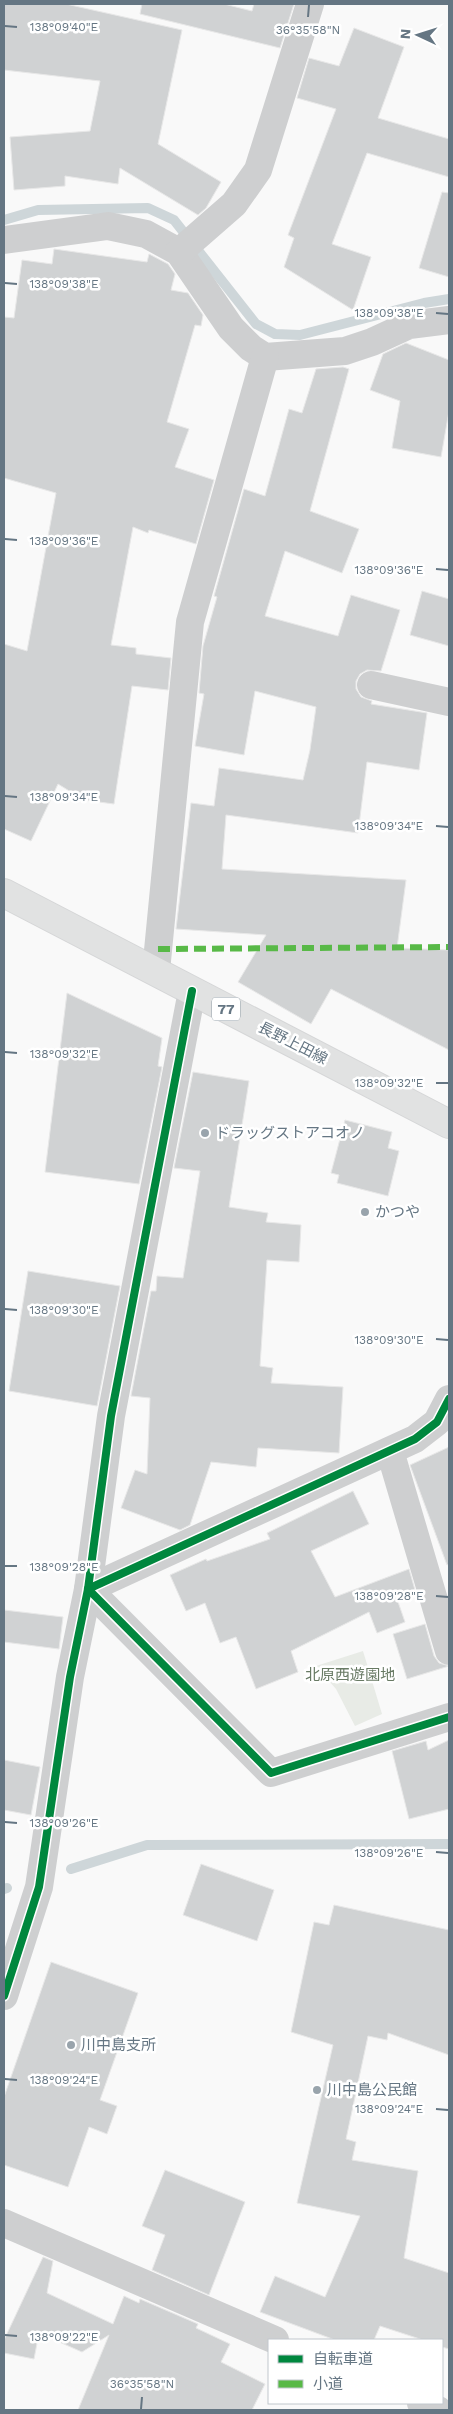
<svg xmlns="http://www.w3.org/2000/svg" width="453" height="2414" font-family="'Work Sans','Noto Sans JP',sans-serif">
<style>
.green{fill:#e8ebe6}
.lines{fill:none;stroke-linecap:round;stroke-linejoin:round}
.stream{stroke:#ced6d9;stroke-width:10}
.building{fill:#d0d2d3;stroke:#e8e8e8}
.primary-casing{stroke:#d5d6d7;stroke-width:30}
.minor{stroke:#cecfd0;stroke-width:28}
.primary{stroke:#e1e2e2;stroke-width:28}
.quiet{stroke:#58b947;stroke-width:6;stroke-dasharray:12 6;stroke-linecap:butt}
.cycleway-casing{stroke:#fff;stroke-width:11}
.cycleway{stroke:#00873e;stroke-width:8}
.ticks{fill:none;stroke:#657683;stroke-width:2}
.poi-dot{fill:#99a4ac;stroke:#fff;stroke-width:2}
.labels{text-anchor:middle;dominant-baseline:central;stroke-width:5;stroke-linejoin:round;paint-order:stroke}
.shield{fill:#fff;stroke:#939fa8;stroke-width:1}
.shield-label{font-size:14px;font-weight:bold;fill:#657683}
.street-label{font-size:15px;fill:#657683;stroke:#fff}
.poi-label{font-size:15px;fill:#657683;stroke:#fff;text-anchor:start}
.park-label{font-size:15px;fill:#687a64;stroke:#fff}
.ticks-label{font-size:12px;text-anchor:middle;fill:#657683;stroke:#fff;stroke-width:5;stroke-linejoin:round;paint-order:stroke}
</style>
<rect width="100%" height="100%" fill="#f9f9f9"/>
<polygon class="green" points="363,1651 382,1714 355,1726 336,1689 316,1666"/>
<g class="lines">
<g class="stream">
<polyline points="4,220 38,210 148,208 174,220 256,324 275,334 300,335 424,303 449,299"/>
<polyline points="71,1869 147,1845 449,1844"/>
<polyline points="4,1889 7,1888"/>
</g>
</g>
<g class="building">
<polygon points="4,4 66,4 182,30 158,144 221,182 206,208 198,215 120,168 118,184 65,176 65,186 14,190 10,137 90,131 100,81 4,70"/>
<polygon points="142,4 224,4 252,11 254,4 294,4 280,48 140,14"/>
<polygon points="354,28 404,47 378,118 449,139 449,177 367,153 332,244 371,257 353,310 284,267 294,238 288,235 336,109 297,98 309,58 339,66"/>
<polygon points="442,192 449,193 449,277 419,268"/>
<polygon points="54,249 147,262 149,254 168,264 175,274 171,290 188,293 203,315 201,326 195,325 167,422 189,429 175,467 214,480 196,544 149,530 148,533 133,527 111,645 136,648 136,654 171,658 168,690 132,686 114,804 84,800 58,784 31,841 4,829 4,644 27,651 56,493 4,478 4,317 14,318 22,260 52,264"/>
<polygon points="406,343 449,360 449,411 441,457 392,448 400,401 370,390 383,354"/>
<polygon points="343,367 349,369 310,511 359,529 342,573 285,551 265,616 338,636 351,595 400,610 381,671 367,670 360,674 356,681 356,689 361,697 372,701 371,704 427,713 419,770 367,762 358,833 226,815 222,869 406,880 397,948 449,950 449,1050 331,989 311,1024 238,982 266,935 176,929 191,803 214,806 219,768 303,780 310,750 316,707 255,691 244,755 195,746 204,694 199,693 203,646 217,597 214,596 244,489 265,496 289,409 302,413 316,369"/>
<polygon points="422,591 449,599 449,646 410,635"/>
<polygon points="67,993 162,1038 158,1066 162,1067 139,1184 45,1172"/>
<polygon points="193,1072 249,1081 229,1207 268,1213 266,1222 301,1225 299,1262 267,1260 260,1366 273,1368 271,1383 343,1387 339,1453 258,1448 256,1467 211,1462 190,1525 180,1530 121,1508 135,1470 147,1474 150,1398 131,1396 151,1291 156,1291 157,1276 183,1278 200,1171 174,1168"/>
<polygon points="345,1120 392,1132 388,1148 399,1151 388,1196 337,1183 339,1175 331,1173"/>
<polygon points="28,1271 120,1286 97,1406 9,1391"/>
<polygon points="449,1447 449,1564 447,1565 410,1465"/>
<polygon points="353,1491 369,1524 311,1551 335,1597 409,1569 415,1590 397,1599 405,1622 377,1633 369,1612 291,1651 298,1672 256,1689 236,1637 220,1643 205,1603 186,1611 170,1575 206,1559 207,1561 270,1539 267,1533"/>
<polygon points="4,1610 63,1617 59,1649 4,1642"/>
<polygon points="425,1624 434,1656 439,1663 449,1666 407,1679 393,1634"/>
<polygon points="449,1740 449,1809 409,1819 392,1751 426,1741 428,1750"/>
<polygon points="4,1760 40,1767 31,1815 4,1810"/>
<polygon points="201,1864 274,1890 257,1941 183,1915"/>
<polygon points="334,1905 449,1930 449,2055 388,2033 387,2040 368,2036 346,2139 356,2142 352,2160 418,2171 404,2258 449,2273 449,2349 442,2347 442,2340 423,2340 380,2326 374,2340 335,2340 260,2312 275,2276 325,2297 360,2216 297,2203 333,2045 291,2032 314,1922 329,1925"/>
<polygon points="51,1962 138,1993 100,2100 117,2106 107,2134 89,2127 68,2187 4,2165 4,2097"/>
<polygon points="165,2170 245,2202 209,2295 152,2270 165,2235 142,2226"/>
<polygon points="43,2257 53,2261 47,2293 113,2324 124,2296 139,2303 140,2299 198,2324 196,2328 230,2344 221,2362 265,2384 252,2410 78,2410 109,2335 82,2352 39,2333 34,2359 4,2353 4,2340"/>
</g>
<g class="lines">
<g class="primary-casing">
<polyline id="primary" points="4,893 449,1124"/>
</g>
<g class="minor">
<polyline points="4,240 108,226 146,234 179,252 231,328 251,348 265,357 345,351 372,342 409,325 449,320"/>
<polyline points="179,252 234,204 258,170 310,4"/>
<polyline points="371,685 449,702"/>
<polyline points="156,971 190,622 265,357"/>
<polyline points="449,1399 437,1422 415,1439 88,1589 271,1773 449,1717"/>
<polyline points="390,1451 449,1651"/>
<polyline points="4,1996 39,1887 70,1677 88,1589 111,1416 192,991"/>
<polyline points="4,2223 275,2340"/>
<polyline points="421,2403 438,2410"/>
</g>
<use href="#primary" class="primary"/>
<polyline class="quiet" points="158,949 449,947"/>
<g class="cycleway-casing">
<g id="cycleway">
<polyline points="449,1399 437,1422 415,1439 88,1589 271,1773 449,1717"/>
<polyline points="4,1996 39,1887 70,1677 88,1589 111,1416 192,991"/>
</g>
</g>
<use href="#cycleway" class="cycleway"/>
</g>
<path class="ticks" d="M 308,17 L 309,5M 5,26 L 17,27M 5,283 L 17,284M 436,313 L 448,314M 5,539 L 17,540M 436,569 L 448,570M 5,796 L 17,797M 436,826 L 448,827M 5,1052 L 17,1053M 436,1083 L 448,1083M 5,1309 L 17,1310M 436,1339 L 448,1340M 5,1566 L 17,1566M 436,1596 L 448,1597M 5,1822 L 17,1823M 436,1852 L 448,1853M 5,2079 L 17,2080M 436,2109 L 448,2110M 5,2335 L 17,2336M 141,2409 L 142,2397"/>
<g class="poi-dot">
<circle cx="205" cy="1133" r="5"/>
<circle cx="365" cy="1212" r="5"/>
<circle cx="71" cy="2045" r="5"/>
<circle cx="317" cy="2090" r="5"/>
</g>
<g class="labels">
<rect class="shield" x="212" y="997.5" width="28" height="23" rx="4"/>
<g class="shield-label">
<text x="226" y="1009">77</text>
</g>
<g class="street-label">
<text transform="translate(293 1043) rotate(27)">長野上田線</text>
</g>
<g class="poi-label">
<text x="215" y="1133">ドラッグストアコオノ</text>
<text x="375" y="1212">かつや</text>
<text x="81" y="2045">川中島支所</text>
<text x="327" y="2090">川中島公民館</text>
</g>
<g class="park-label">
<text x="350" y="1675">北原西遊園地</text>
</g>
</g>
<g class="ticks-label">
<text x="64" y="31">138°09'40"E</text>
<text x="308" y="34">36°35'58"N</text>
<text x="64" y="288">138°09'38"E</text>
<text x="389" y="317">138°09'38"E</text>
<text x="64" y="545">138°09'36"E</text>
<text x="389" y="574">138°09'36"E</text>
<text x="64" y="801">138°09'34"E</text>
<text x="389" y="830">138°09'34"E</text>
<text x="64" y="1058">138°09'32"E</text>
<text x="389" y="1087">138°09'32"E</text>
<text x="64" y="1314">138°09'30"E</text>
<text x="389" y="1344">138°09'30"E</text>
<text x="64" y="1571">138°09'28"E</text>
<text x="389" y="1600">138°09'28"E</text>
<text x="64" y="1827">138°09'26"E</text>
<text x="389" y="1857">138°09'26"E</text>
<text x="64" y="2084">138°09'24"E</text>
<text x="389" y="2113">138°09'24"E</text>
<text x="64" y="2341">138°09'22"E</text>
<text x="142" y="2388">36°35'58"N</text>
</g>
<rect width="453" height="2414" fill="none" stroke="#657683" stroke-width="10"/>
<rect x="268" y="2339" width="175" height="65" fill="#ffffff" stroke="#c1c8cd"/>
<rect x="278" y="2355" width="25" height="8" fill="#00873e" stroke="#c1c8cd"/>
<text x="313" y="2364" font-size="15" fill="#657683">自転車道</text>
<rect x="278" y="2380" width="25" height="8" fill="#58b947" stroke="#c1c8cd"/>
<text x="313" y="2389" font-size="15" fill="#657683">小道</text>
<g transform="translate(418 35) rotate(274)" stroke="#ffffff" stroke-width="4" paint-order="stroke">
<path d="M0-4L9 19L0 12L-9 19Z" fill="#657683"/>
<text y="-8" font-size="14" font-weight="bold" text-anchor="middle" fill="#657683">N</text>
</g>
</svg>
